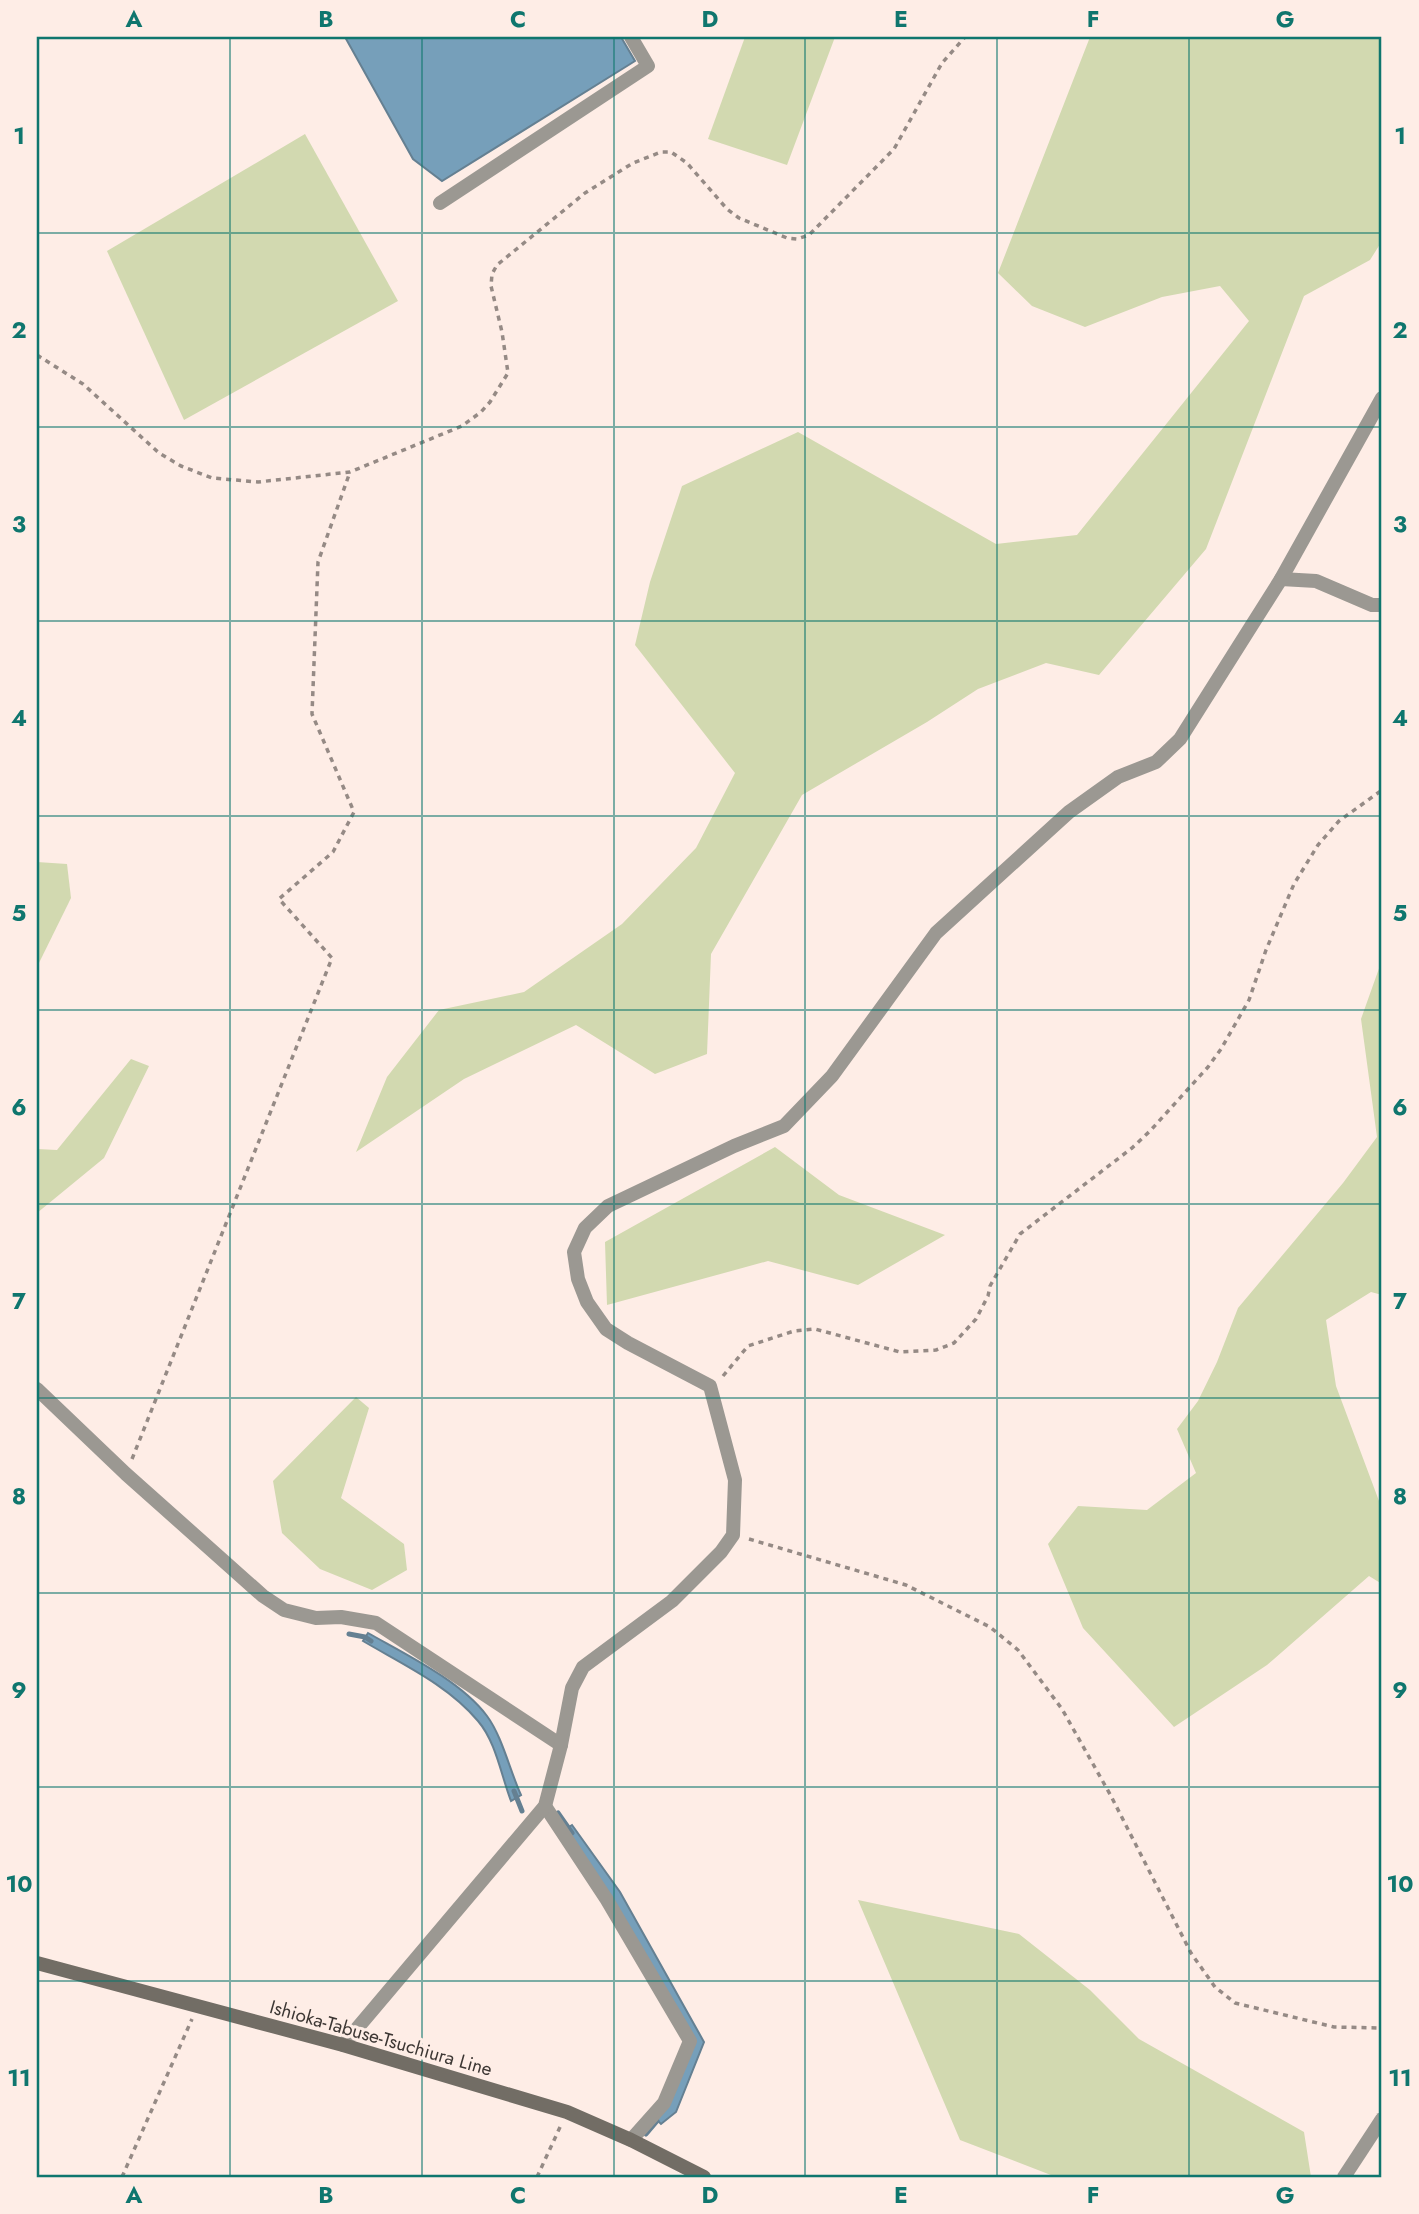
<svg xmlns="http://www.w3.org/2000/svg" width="1419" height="2214" font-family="Jost,sans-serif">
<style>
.green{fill:#d2d9b0}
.water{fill:#769fba;stroke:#658092;stroke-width:2}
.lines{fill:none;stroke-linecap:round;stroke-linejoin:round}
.stream{stroke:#658092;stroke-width:5}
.path{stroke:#958a85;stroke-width:3.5;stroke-dasharray:5 5;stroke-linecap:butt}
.minor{stroke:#9b9892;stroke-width:14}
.secondary{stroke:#726d65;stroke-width:14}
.grid{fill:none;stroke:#0f766e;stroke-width:2;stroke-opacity:0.55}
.labels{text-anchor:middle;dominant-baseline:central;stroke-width:6;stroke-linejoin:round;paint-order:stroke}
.street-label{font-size:19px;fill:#3d3734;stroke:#feede6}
.neatline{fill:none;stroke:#0f766e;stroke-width:2.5}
.grid-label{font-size:23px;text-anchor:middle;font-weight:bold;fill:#0f766e}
</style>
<rect width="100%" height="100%" fill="#feede6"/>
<g class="green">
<polygon points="745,37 835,37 787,165 708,139"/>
<polygon points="1090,37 1382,37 1382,241 1370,260 1304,296 1206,549 1099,675 1046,663 978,689 927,722 802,795 711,954 707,1054 655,1074 576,1025 464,1079 356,1152 387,1077 439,1010 524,992 622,924 696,848 735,773 635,645 650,582 682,486 798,432 996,544 1077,535 1249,321 1220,286 1162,297 1085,327 1032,306 998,273"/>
<polygon points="305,134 398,301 184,420 107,251"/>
<polygon points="37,862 67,864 71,898 37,967"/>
<polygon points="1382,960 1382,1295 1371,1292 1326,1320 1336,1386 1382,1509 1382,1584 1369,1576 1267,1665 1174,1727 1083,1628 1048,1544 1078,1506 1147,1510 1196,1473 1177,1429 1198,1401 1217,1362 1238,1308 1343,1183 1377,1137 1361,1019"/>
<polygon points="131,1059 149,1066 104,1158 37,1213 37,1149 57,1150"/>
<polygon points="775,1147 839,1195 945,1235 858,1285 768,1261 607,1305 605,1242"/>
<polygon points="356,1397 369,1408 341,1498 404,1544 407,1570 372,1590 320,1569 282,1533 273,1481"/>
<polygon points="858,1900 1019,1934 1090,1990 1139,2039 1304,2132 1311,2177 1056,2177 960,2140"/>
</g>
<g class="water">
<polygon points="345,37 621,37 635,61 442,181 413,159"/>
<path d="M 368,1633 C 405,1654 461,1681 487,1716 C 502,1736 510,1771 521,1795 L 511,1801 C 501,1775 496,1742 478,1721 C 448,1685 402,1664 363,1641 Z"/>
<polygon points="572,1825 620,1892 704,2042 676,2112 661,2124 654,2117 695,2041 564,1830"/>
</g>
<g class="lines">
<g class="stream">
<polyline points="349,1634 365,1637 371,1641"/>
<polyline points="514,1791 522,1811"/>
<polyline points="558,1813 572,1833"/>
<polyline points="646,2134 657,2121"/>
</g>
<g class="path">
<polyline points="37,355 83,384 159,453 181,466 212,478 258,482 350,472 462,426 481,412 490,402 508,373 502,332 491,286 492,274 497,265 585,193 633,163 661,152 671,152 687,163 727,209 739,218 787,238 797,239 809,235 894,149 942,63 965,37"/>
<polyline points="723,1376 748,1346 794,1331 815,1329 900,1352 936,1350 954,1343 976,1319 988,1296 990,1286 1020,1234 1132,1148 1150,1131 1208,1067 1221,1049 1249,1000 1266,950 1294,884 1318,845 1339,821 1382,790"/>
<polyline points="132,1459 332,958 279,899 333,852 354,812 312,714 318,562 350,472"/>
<polyline points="749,1539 906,1585 990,1627 1018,1650 1062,1709 1111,1796 1191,1953 1215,1987 1235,2003 1334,2027 1382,2028"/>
<polyline points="122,2177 192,2019"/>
<polyline points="537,2177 561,2125"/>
</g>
<g class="minor">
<polyline points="440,203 648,66 631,37"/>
<polyline points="1281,579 1316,581 1372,605 1382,605"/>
<polyline points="37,1389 126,1474 263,1596 284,1610 316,1618 341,1617 376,1623 561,1745"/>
<polyline points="545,1806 607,1900 690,2041 664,2103 631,2140"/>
<polyline points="343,2045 545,1806 561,1745 572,1688 583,1667 672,1601 721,1552 733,1535 735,1480 710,1386 628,1343 606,1329 587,1302 578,1279 574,1252 585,1228 608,1206 734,1146 784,1126 832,1076 936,933 1069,812 1118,777 1156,762 1180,739 1281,579 1382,398"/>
<polyline points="1344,2177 1382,2119"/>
</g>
<polyline class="secondary" points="37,1963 343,2045 567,2112 631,2140 704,2177"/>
</g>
<path class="grid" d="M 230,37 L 230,2177M 422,37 L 422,2177M 614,37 L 614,2177M 805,37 L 805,2177M 997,37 L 997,2177M 1189,37 L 1189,2177M 37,233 L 1382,233M 37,427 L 1382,427M 37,621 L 1382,621M 37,816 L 1382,816M 37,1010 L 1382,1010M 37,1204 L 1382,1204M 37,1398 L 1382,1398M 37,1593 L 1382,1593M 37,1787 L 1382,1787M 37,1981 L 1382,1981"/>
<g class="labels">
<g class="street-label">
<text transform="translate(381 2038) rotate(16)">Ishioka-Tabuse-Tsuchiura Line</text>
</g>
</g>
<rect width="1419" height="2214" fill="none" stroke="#feede6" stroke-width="77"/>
<rect x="38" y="38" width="1342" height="2138" class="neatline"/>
<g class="grid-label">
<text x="134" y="27">A</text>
<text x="326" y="27">B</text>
<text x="518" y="27">C</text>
<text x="710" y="27">D</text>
<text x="901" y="27">E</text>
<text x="1093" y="27">F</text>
<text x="1285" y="27">G</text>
<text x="19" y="144">1</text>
<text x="1400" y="144">1</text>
<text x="19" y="338">2</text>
<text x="1400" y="338">2</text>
<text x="19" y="532">3</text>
<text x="1400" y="532">3</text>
<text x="19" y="726">4</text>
<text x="1400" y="726">4</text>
<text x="19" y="921">5</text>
<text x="1400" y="921">5</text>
<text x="19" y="1115">6</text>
<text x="1400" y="1115">6</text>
<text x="19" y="1309">7</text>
<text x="1400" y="1309">7</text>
<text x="19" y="1504">8</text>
<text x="1400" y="1504">8</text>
<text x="19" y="1698">9</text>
<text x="1400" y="1698">9</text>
<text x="19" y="1892">10</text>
<text x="1400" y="1892">10</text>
<text x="19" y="2086">11</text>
<text x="1400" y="2086">11</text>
<text x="134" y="2203">A</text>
<text x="326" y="2203">B</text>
<text x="518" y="2203">C</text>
<text x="710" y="2203">D</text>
<text x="901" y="2203">E</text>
<text x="1093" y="2203">F</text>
<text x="1285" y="2203">G</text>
</g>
</svg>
